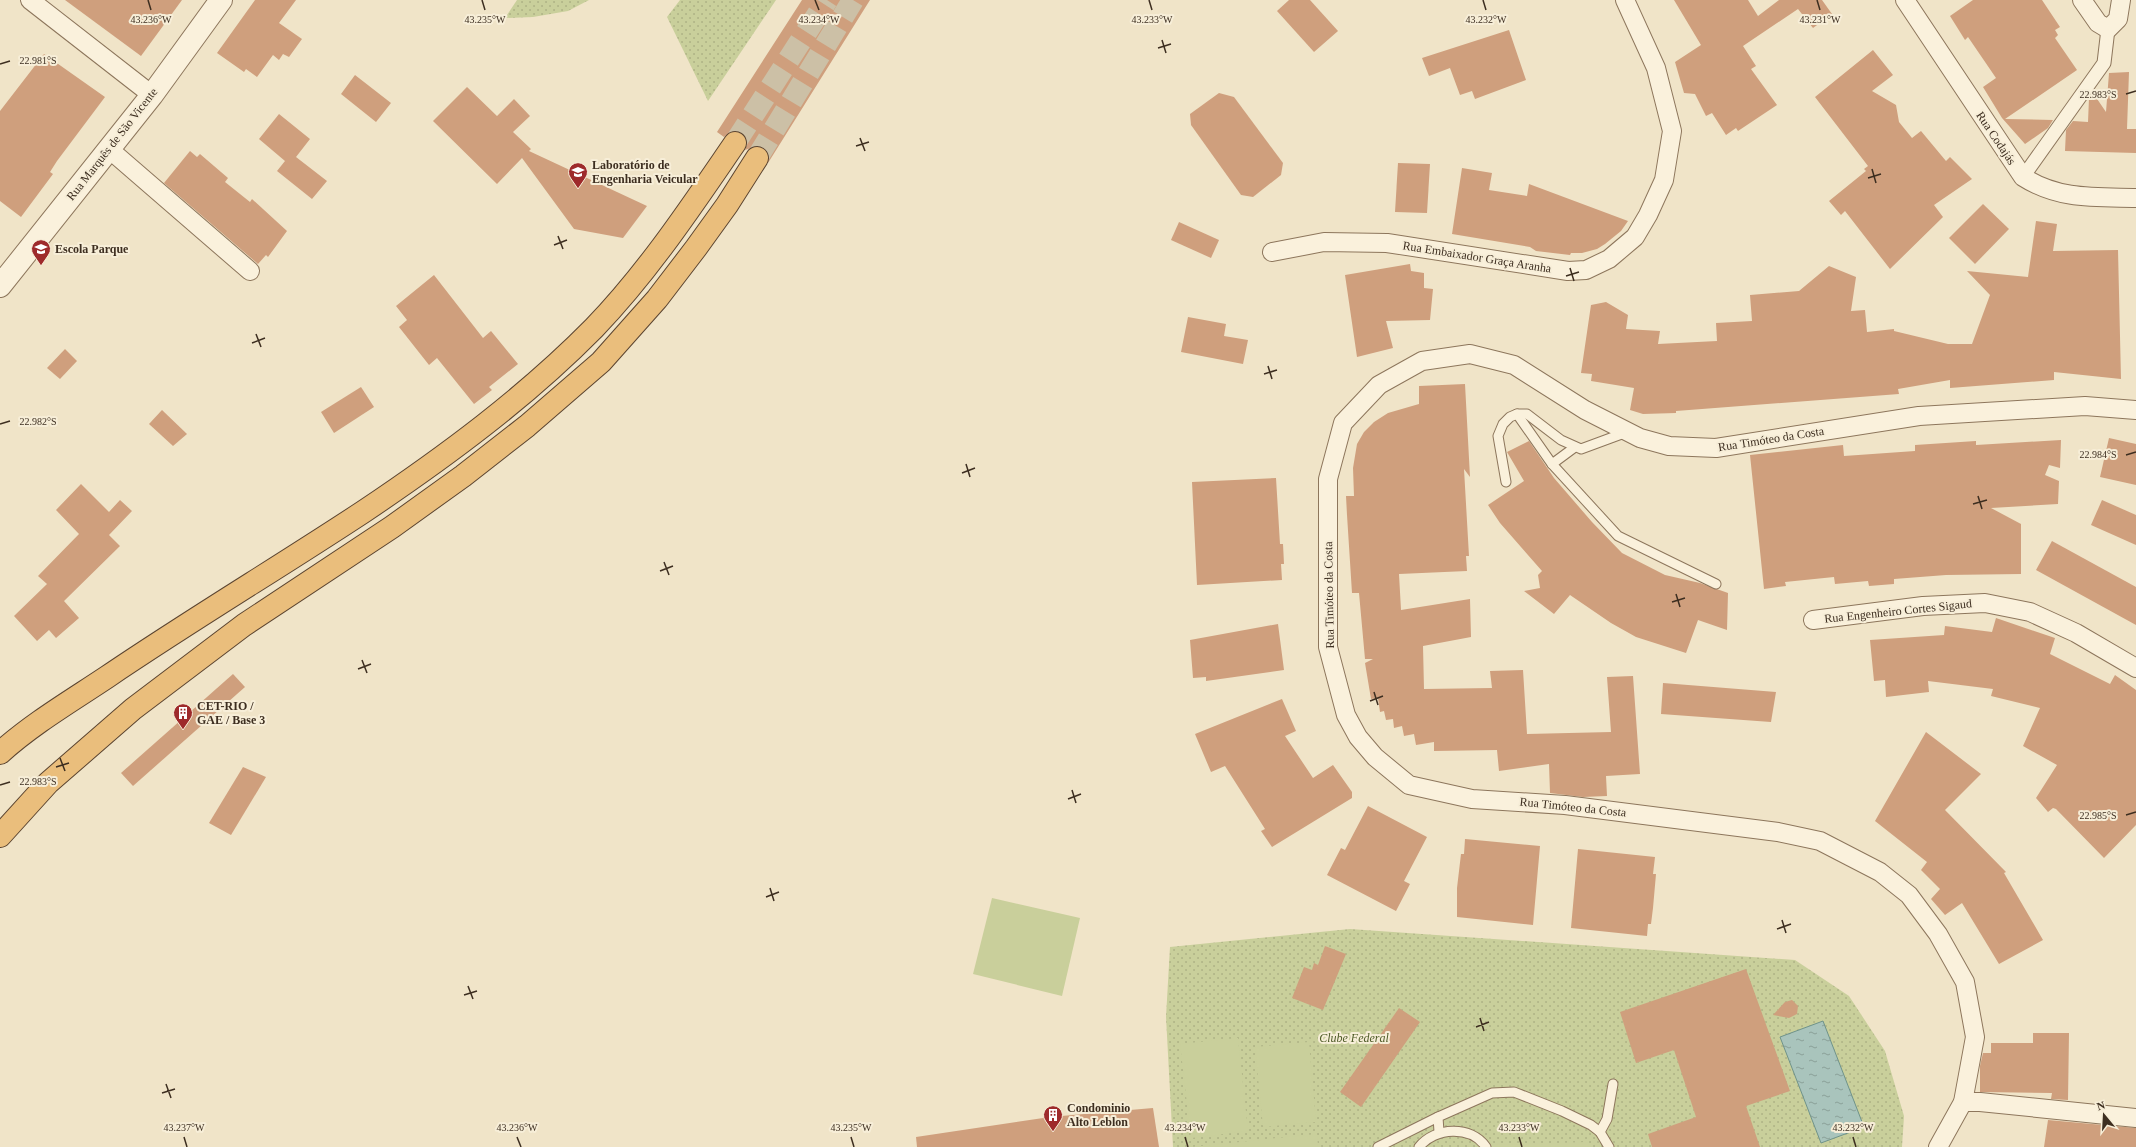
<svg xmlns="http://www.w3.org/2000/svg" width="2136" height="1147" font-family="'Times New Roman',serif">
<style>
.grass{fill:url(#grass-dots)}
.garden{fill:#c9cf9b}
.water{fill:url(#water-ripples);stroke:#6f938a}
.building{fill:#cf9f7d}
.lines{fill:none;stroke-linecap:round;stroke-linejoin:round}
.trunk-tunnel{stroke:#ccc0a6;stroke-width:22;stroke-dasharray:22 11;stroke-linecap:butt}
.service-casing{stroke:#8d765c;stroke-width:11}
.pedestrian-casing{stroke:#8d765c;stroke-width:15}
.minor-casing{stroke:#8d765c;stroke-width:20}
.tertiary-casing{stroke:#8d765c;stroke-width:24}
.trunk-casing{stroke:#5b4430;stroke-width:24}
.service{stroke:#faf1dc;stroke-width:9}
.pedestrian{stroke:#faf1dc;stroke-width:13}
.minor{stroke:#faf1dc;stroke-width:18}
.tertiary{stroke:#faf1dc;stroke-width:22}
.trunk{stroke:#eabe7c;stroke-width:22}
.ticks{fill:none;stroke:#3d2e20;stroke-width:1.5}
.labels{text-anchor:middle;dominant-baseline:central;stroke-width:4;stroke-linejoin:round;paint-order:stroke}
.street-label{font-size:12px;fill:#3d2e20;stroke:#f7eed8}
.poi-label{font-size:12px;font-weight:bold;fill:#3d2e20;stroke:#f7eed8;text-anchor:start}
.park-label{font-size:12px;font-style:italic;fill:#4d5a26;stroke:#f7eed8}
.ticks-label{font-size:10px;text-anchor:middle;fill:#3d2e20;stroke:#f7eed8;stroke-width:4;stroke-linejoin:round;paint-order:stroke}
</style>
<defs>
<pattern id="grass-dots" width="8" height="8" patternUnits="userSpaceOnUse"><rect width="8" height="8" fill="#c9cf9b"/><path d="M2 2h.1M6 6h.1" fill="none" stroke="#aeb285" stroke-width="1.8" stroke-linecap="round"/></pattern>
<pattern id="water-ripples" width="26" height="14" patternUnits="userSpaceOnUse"><rect width="26" height="14" fill="#a9c4bc"/><path d="M2 4q2-2 4 0t4 0M15 11q2-2 4 0t4 0" fill="none" stroke="#8ba098"/></pattern>
</defs>
<rect width="100%" height="100%" fill="#f0e4c8"/>
<g class="grass">
<polygon points="517,0 589,0 568,11 533,17 505,18"/>
<polygon points="680,0 776,0 708,101 667,17"/>
<polygon points="1350,929 1795,960 1849,996 1885,1051 1904,1116 1902,1147 1173,1147 1166,1017 1170,947"/>
</g>
<g class="garden">
<polygon points="992,898 1080,918 1062,996 973,974"/>
<polygon points="1238,1038 1248,1131 1191,1138 1180,1044"/>
<polygon points="1309,1042 1316,1122 1263,1127 1255,1047"/>
<polygon points="1317,1134 1318,1147 1191,1147"/>
<polygon points="1588,1142 1589,1147 1495,1147 1495,1145"/>
</g>
<polygon class="water" points="1823,1021 1864,1127 1821,1143 1780,1037"/>
<g class="building">
<polygon points="65,0 182,0 141,56"/>
<polygon points="255,0 296,0 279,23 302,39 289,57 283,54 279,60 273,55 257,77 246,69 244,72 217,53"/>
<polygon points="802,0 870,0 768,163 768,153 763,147 757,146 745,150 747,144 746,138 742,133 730,132 724,137 717,132"/>
<polygon points="1289,0 1310,0 1338,31 1314,52 1277,11"/>
<polygon points="1674,0 1748,0 1758,16 1779,0 1822,0 1832,14 1813,28 1798,9 1743,46 1756,66 1751,69 1777,105 1738,131 1736,128 1726,135 1712,113 1706,116 1695,94 1684,93 1675,62 1701,45"/>
<polygon points="1973,0 2042,0 2060,27 2055,30 2058,35 2055,38 2077,70 2005,119 2053,120 2048,128 2025,144 2002,118 1983,87 1996,78 1968,37 1965,40 1950,16"/>
<polygon points="1509,30 1526,80 1475,99 1472,91 1460,95 1450,68 1429,76 1422,58"/>
<polygon points="1873,50 1893,75 1872,91 1896,105 1899,122 1912,138 1921,131 1946,161 1950,157 1972,179 1934,205 1943,217 1890,269 1845,211 1841,215 1829,201 1866,171 1864,169 1868,166 1815,97"/>
<polygon points="44,54 105,97 57,161 50,172 53,174 21,217 0,201 0,111"/>
<polygon points="2129,72 2127,129 2136,129 2136,153 2065,151 2066,130 2073,121 2088,122 2089,98 2093,93 2106,112 2109,73"/>
<polygon points="355,75 391,103 376,122 341,94"/>
<polygon points="467,87 497,116 514,99 530,116 513,132 531,149 529,151 647,206 623,238 574,229 522,158 497,184 433,121"/>
<polygon points="1219,93 1234,97 1283,163 1281,175 1253,197 1241,195 1191,125 1190,114"/>
<polygon points="279,114 310,139 296,157 327,181 312,199 277,171 285,161 259,139"/>
<polygon points="190,151 197,157 200,154 228,178 225,182 250,202 252,199 287,231 268,257 266,255 258,264 164,183"/>
<polygon points="1398,163 1430,164 1427,213 1395,212"/>
<polygon points="1462,168 1492,173 1489,190 1527,196 1529,184 1628,221 1621,231 1605,244 1597,249 1582,253 1571,253 1570,255 1536,251 1530,247 1452,234"/>
<polygon points="1983,204 2009,229 1975,264 1949,238"/>
<polygon points="2036,221 2057,224 2053,251 2118,250 2121,379 2054,372 2054,380 1950,388 1950,380 1898,389 1899,394 1676,411 1676,413 1643,414 1630,410 1634,388 1591,381 1592,374 1581,373 1591,305 1606,302 1628,315 1626,329 1660,331 1658,344 1717,341 1716,323 1752,321 1750,295 1799,291 1829,266 1856,277 1851,311 1865,310 1867,332 1894,329 1894,331 1948,344 1972,344 1990,295 1967,271 2028,277"/>
<polygon points="1179,222 1219,240 1211,258 1171,240"/>
<polygon points="1410,264 1411,271 1424,273 1424,288 1433,289 1430,320 1386,321 1393,348 1357,357 1345,275"/>
<polygon points="434,275 483,338 491,331 518,364 489,387 492,390 474,404 437,358 429,365 399,327 407,320 396,306"/>
<polygon points="1188,317 1226,324 1224,336 1248,340 1243,364 1181,352"/>
<polygon points="65,349 77,361 60,379 47,368"/>
<polygon points="1465,384 1470,477 1464,469 1469,556 1466,556 1467,571 1399,574 1401,610 1470,599 1471,637 1423,646 1424,689 1492,688 1490,671 1523,670 1527,734 1611,732 1607,677 1633,676 1640,774 1606,776 1607,796 1583,797 1550,793 1549,764 1499,771 1497,750 1434,751 1434,742 1416,745 1414,734 1404,736 1402,726 1394,728 1393,719 1386,720 1384,711 1380,712 1378,698 1371,699 1365,663 1373,659 1365,659 1359,593 1352,593 1347,515 1346,496 1354,496 1353,468 1357,444 1364,432 1374,422 1388,413 1419,404 1419,386"/>
<polygon points="361,387 374,407 334,433 321,412"/>
<polygon points="162,410 187,434 173,446 149,424"/>
<polygon points="2109,438 2136,444 2136,485 2100,477"/>
<polygon points="2061,440 2060,468 2049,465 2045,475 2059,481 2058,504 1991,508 2021,524 2021,574 1946,575 1894,579 1894,584 1869,586 1868,581 1835,584 1834,577 1785,582 1786,586 1764,589 1750,455 1843,445 1844,456 1915,451 1915,445 1976,441 1976,445"/>
<polygon points="1529,441 1554,478 1592,522 1622,553 1665,575 1700,583 1728,593 1727,630 1698,620 1686,653 1636,637 1611,623 1570,595 1554,614 1524,591 1540,588 1538,575 1542,571 1500,523 1488,505 1524,481 1507,452"/>
<polygon points="1276,478 1280,544 1283,544 1284,564 1281,564 1282,580 1197,585 1192,482"/>
<polygon points="81,484 109,512 120,500 132,511 109,535 120,546 64,601 79,618 56,638 49,630 37,641 14,616 47,584 38,576 79,534 56,510"/>
<polygon points="2102,500 2136,515 2136,545 2091,525"/>
<polygon points="2052,541 2136,587 2136,625 2036,570"/>
<polygon points="1996,618 2055,638 2050,654 2110,684 2115,675 2136,690 2136,825 2104,858 2056,809 2053,808 2048,812 2036,798 2057,765 2023,746 2040,708 1991,696 1993,689 1928,681 1929,692 1886,697 1885,680 1874,681 1870,640 1944,635 1945,626 1992,632"/>
<polygon points="1278,624 1284,670 1206,681 1206,677 1193,678 1190,640"/>
<polygon points="233,674 245,687 133,786 121,773"/>
<polygon points="1663,683 1776,692 1771,722 1661,714"/>
<polygon points="1282,699 1296,731 1285,736 1313,778 1333,765 1352,792 1352,798 1272,847 1261,831 1265,829 1225,766 1211,772 1195,734"/>
<polygon points="1926,732 1981,774 1945,810 2006,872 2004,873 2043,940 1999,964 1962,903 1945,915 1931,899 1940,889 1921,870 1927,862 1875,821"/>
<polygon points="243,767 266,777 231,835 209,823"/>
<polygon points="1368,806 1427,837 1404,881 1410,884 1396,911 1327,875 1341,848 1345,850"/>
<polygon points="1465,839 1540,846 1533,925 1457,917 1457,888 1461,854 1464,854"/>
<polygon points="1578,849 1655,857 1653,874 1656,874 1653,908 1651,924 1648,924 1647,936 1571,928"/>
<polygon points="1325,946 1346,954 1323,1010 1292,998 1304,967 1312,970 1314,963 1318,965"/>
<polygon points="1746,969 1790,1091 1746,1106 1760,1147 1652,1147 1648,1134 1696,1117 1674,1050 1636,1063 1620,1012"/>
<polygon points="1792,1000 1798,1006 1797,1014 1789,1018 1773,1015 1785,1002"/>
<polygon points="1399,1008 1420,1022 1361,1107 1340,1092"/>
<polygon points="2033,1033 2069,1033 2068,1100 2051,1099 2052,1093 1980,1092 1980,1066 1983,1053 1991,1053 1991,1043 2033,1043"/>
<polygon points="1153,1108 1159,1147 917,1147 916,1137 1050,1117"/>
<polygon points="2048,1120 2136,1128 2136,1147 2044,1147"/>
</g>
<g class="lines">
<g class="trunk-tunnel">
<polyline points="735,143 827,0"/>
<polyline points="757,158 853,0"/>
</g>
<g class="service-casing">
<g id="service">
<polyline points="1517,414 1552,464 1618,536 1716,584"/>
<polyline points="1552,464 1575,447"/>
<polyline points="1506,482 1498,436 1503,424 1510,417 1517,414 1527,414 1561,440 1581,449 1627,432"/>
<polyline points="1439,1132 1438,1117 1492,1093 1514,1092 1562,1111 1591,1125 1600,1132 1609,1147"/>
<polyline points="1600,1132 1607,1119 1613,1084"/>
<polyline points="1378,1147 1438,1117"/>
<path d="M 1419,1147 C 1435,1127 1471,1125 1486,1147"/>
</g>
</g>
<g class="pedestrian-casing">
<polyline id="pedestrian" points="2023,177 2104,63 2108,29"/>
</g>
<g class="minor-casing">
<g id="minor">
<polyline points="30,0 152,95"/>
<path d="M 1905,0 L 2023,177 C 2059,200 2095,197 2136,198"/>
<polyline points="2082,0 2098,23 2108,29 2118,19 2121,0"/>
<polyline points="109,149 250,271"/>
<polyline points="1272,252 1324,242 1387,243 1568,271 1586,270 1609,259 1635,237 1648,215 1664,180 1672,131 1656,68 1625,0"/>
<polyline points="1813,620 1923,606 1985,603 2030,612 2076,633 2136,668"/>
<polyline points="1963,1102 1980,1102 2136,1118"/>
<polyline points="1938,1147 1963,1102 1975,1037 1965,982 1938,934 1909,895 1880,872 1820,841 1778,832 1565,805 1472,799 1409,785 1375,757 1358,737 1346,715 1328,647 1328,479 1343,423 1379,385 1422,361 1470,354 1514,365 1585,410 1640,438 1669,446 1716,448 1919,416 2085,406 2136,410"/>
</g>
</g>
<g class="tertiary-casing">
<polyline id="tertiary" points="0,286 152,95 221,0"/>
</g>
<g class="trunk-casing">
<g id="trunk">
<path d="M 0,753 C 32,724 71,701 107,677 C 191,620 278,568 363,512 C 445,457 525,398 594,328 C 648,272 691,207 735,143"/>
<polyline points="0,836 48,783 133,709 244,625 392,527 463,476 527,426 601,362 657,299 696,248 727,205 757,158"/>
</g>
</g>
<use href="#service" class="service"/>
<use href="#pedestrian" class="pedestrian"/>
<use href="#minor" class="minor"/>
<use href="#tertiary" class="tertiary"/>
<use href="#trunk" class="trunk"/>
</g>
<path class="ticks" d="M 148,0 L 151,10M 482,0 L 485,10M 815,0 L 819,10M 1149,0 L 1152,10M 1483,0 L 1486,10M 1817,0 L 1820,10M 1162,40 L 1166,53M 1158,48 L 1171,44M 0,64 L 10,61M 2126,94 L 2136,91M 860,138 L 865,151M 856,146 L 869,142M 1872,169 L 1876,183M 1868,178 L 1881,174M 558,236 L 563,249M 554,245 L 567,240M 1570,268 L 1574,281M 1566,276 L 1579,272M 256,334 L 261,347M 252,343 L 265,338M 1268,366 L 1272,379M 1264,374 L 1277,370M 0,424 L 10,421M 2126,455 L 2136,452M 966,464 L 970,477M 962,473 L 975,468M 1978,496 L 1982,509M 1973,504 L 1987,500M 664,562 L 669,575M 660,571 L 673,566M 1676,594 L 1680,607M 1672,602 L 1685,598M 362,660 L 367,673M 358,669 L 371,664M 1374,692 L 1378,705M 1370,701 L 1383,696M 60,758 L 65,771M 56,767 L 69,763M 0,785 L 10,782M 1072,790 L 1076,803M 1068,799 L 1081,794M 2126,815 L 2136,812M 770,888 L 774,901M 766,897 L 779,892M 1782,920 L 1786,933M 1777,929 L 1791,924M 468,986 L 473,999M 464,995 L 477,991M 1480,1018 L 1484,1031M 1476,1027 L 1489,1022M 166,1084 L 171,1098M 162,1093 L 175,1089M 184,1137 L 187,1147M 517,1137 L 521,1147M 851,1137 L 854,1147M 1185,1137 L 1188,1147M 1519,1137 L 1522,1147M 1853,1137 L 1856,1147"/>
<defs>
<g id="university-pin" transform="scale(1)"><path d="M0 17L-7.5 6A9.5 9.5 0 1 1 7.5 6Z" fill="#9e2a2b" stroke="#f7eed8"/><path d="M0-5L7-2L0 1L-7-2ZM-4 1L0 2.5L4 1V4Q0 6-4 4Z" fill="#fff"/></g>
<g id="school-pin" transform="scale(1)"><path d="M0 17L-7.5 6A9.5 9.5 0 1 1 7.5 6Z" fill="#9e2a2b" stroke="#f7eed8"/><path d="M0-5L7-2L0 1L-7-2ZM-4 1L0 2.5L4 1V4Q0 6-4 4Z" fill="#fff"/></g>
<g id="building-pin" transform="scale(1)"><path d="M0 17L-7.5 6A9.5 9.5 0 1 1 7.5 6Z" fill="#9e2a2b" stroke="#f7eed8"/><path d="M-4-6H4V6H1V3H-1V6H-4ZM-2.5-4.3h1.7v1.8h-1.7ZM.8-4.3h1.7v1.8H.8ZM-2.5-1h1.7V.8h-1.7ZM.8-1h1.7V.8H.8Z" fill="#fff"/></g>
</defs>
<g fill-rule="evenodd">
<use href="#university-pin" x="578" y="172"/>
<use href="#school-pin" x="41" y="249"/>
<use href="#building-pin" x="183" y="713"/>
<use href="#building-pin" x="1053" y="1115"/>
</g>
<g class="labels">
<g class="street-label">
<text transform="translate(1996 138) rotate(56)">Rua Codajás</text>
<text transform="translate(112 144) rotate(-52)">Rua Marquês de São Vicente</text>
<text transform="translate(1477 257) rotate(9)">Rua Embaixador Graça Aranha</text>
<text transform="translate(1771 439) rotate(-9)">Rua Timóteo da Costa</text>
<text transform="translate(1329 595) rotate(-91)">Rua Timóteo da Costa</text>
<text transform="translate(1898 611) rotate(-6)">Rua Engenheiro Cortes Sigaud</text>
<text transform="translate(1573 807) rotate(6)">Rua Timóteo da Costa</text>
</g>
<g class="poi-label">
<text x="592" y="165">Laboratório de<tspan x="592" dy="14">Engenharia Veicular</tspan></text>
<text x="55" y="249">Escola Parque</text>
<text x="197" y="706">CET-RIO /<tspan x="197" dy="14">GAE / Base 3</tspan></text>
<text x="1067" y="1108">Condominio<tspan x="1067" dy="14">Alto Leblon</tspan></text>
</g>
<g class="park-label">
<text x="1354" y="1038">Clube Federal</text>
</g>
</g>
<g class="ticks-label">
<text x="151" y="23">43.236°W</text>
<text x="485" y="23">43.235°W</text>
<text x="819" y="23">43.234°W</text>
<text x="1152" y="23">43.233°W</text>
<text x="1486" y="23">43.232°W</text>
<text x="1820" y="23">43.231°W</text>
<text x="38" y="64">22.981°S</text>
<text x="2098" y="98">22.983°S</text>
<text x="38" y="425">22.982°S</text>
<text x="2098" y="458">22.984°S</text>
<text x="38" y="785">22.983°S</text>
<text x="2098" y="819">22.985°S</text>
<text x="184" y="1131">43.237°W</text>
<text x="517" y="1131">43.236°W</text>
<text x="851" y="1131">43.235°W</text>
<text x="1185" y="1131">43.234°W</text>
<text x="1519" y="1131">43.233°W</text>
<text x="1853" y="1131">43.232°W</text>
</g>
<g transform="translate(2104 1115) rotate(342)" stroke="#f7eed8" stroke-width="3" paint-order="stroke">
<path d="M0-3L7 15L0 10L-7 15Z" fill="#3d2e20"/>
<text y="-6" font-size="11" font-weight="bold" text-anchor="middle" fill="#3d2e20">N</text>
</g>
</svg>
